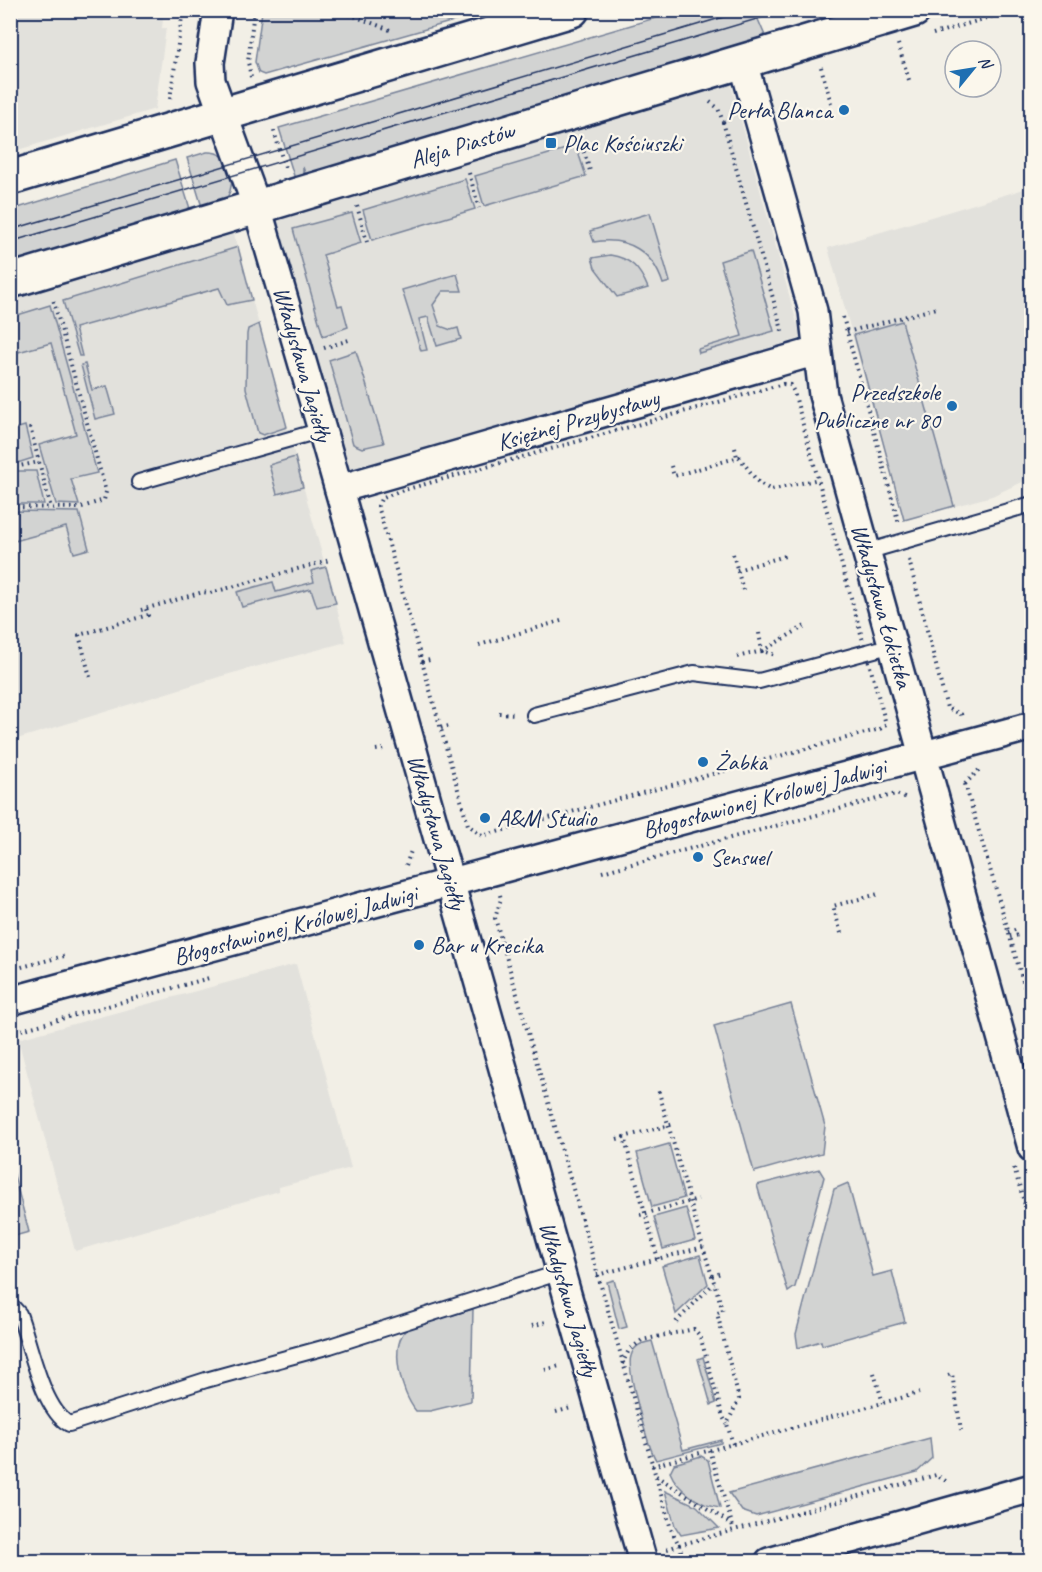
<svg xmlns="http://www.w3.org/2000/svg" width="1042" height="1572" font-family="Caveat,sans-serif">
<style>
.built{fill:#e2e1dc}
.green{fill:#d2d3d2;stroke:#768198;stroke-width:1.5}
.lines{fill:none;stroke-linecap:round;stroke-linejoin:round}
.service-casing{stroke:#1b2f5e;stroke-width:18}
.minor-casing{stroke:#1b2f5e;stroke-width:32}
.tertiary-casing{stroke:#1b2f5e;stroke-width:38}
.path{stroke:#1b2f5e;stroke-width:4;stroke-dasharray:1.5 4.5;stroke-linecap:butt}
.service{stroke:#fbf7ec;stroke-width:14}
.minor{stroke:#fbf7ec;stroke-width:27}
.tertiary{stroke:#fbf7ec;stroke-width:33}
.tram{stroke:#1b2f5e;stroke-width:1.5}
.poi-dot{fill:#1f6fb2;stroke:#fbf7ec;stroke-width:2}
.labels{text-anchor:middle;dominant-baseline:central;stroke-width:4.5;stroke-linejoin:round;paint-order:stroke}
.poi-label{font-size:24px;fill:#1b2f5e;stroke:#fbf7ec;text-anchor:start}
.street-label{font-size:24px;fill:#1b2f5e;stroke:#fbf7ec}
</style>
<rect width="100%" height="100%" fill="#f2efe6"/>
<filter id="ink" filterUnits="userSpaceOnUse"><feTurbulence type="fractalNoise" baseFrequency=".0167" numOctaves="2"/><feDisplacementMap in="SourceGraphic" scale="12" xChannelSelector="R" yChannelSelector="G"/><feConvolveMatrix kernelMatrix="1 2 1 2 8 2 1 2 1" color-interpolation-filters="sRGB"/></filter>
<g filter="url(#ink)">
<g class="built">
<polygon points="11,10 164,11 162,28 166,28 155,109 11,152"/>
<polygon points="729,77 801,338 458,445 344,474 267,211"/>
<polygon points="1024,189 1032,216 1031,478 992,496 904,520 828,248"/>
<polygon points="234,234 346,642 222,676 17,739 11,716 11,297"/>
<polygon points="296,964 351,1168 279,1187 279,1191 75,1251 18,1039"/>
</g>
<g class="green">
<polygon points="262,11 262,10 489,11 264,75 259,73 255,62"/>
<polygon points="679,11 779,11 757,17 766,38 306,176 303,167 303,177 295,179 279,128"/>
<polygon points="576,146 586,176 484,206 475,176"/>
<path d="M 207,152 C 232,151 237,180 227,198 L 202,207 L 187,158 Z"/>
<polygon points="175,160 191,212 11,264 11,210"/>
<polygon points="465,179 475,209 372,240 363,210"/>
<polygon points="352,213 361,243 323,255 338,306 342,305 348,327 323,336 293,229"/>
<path d="M 650,213 L 670,282 L 663,284 C 653,252 628,236 594,242 L 590,231 Z"/>
<polygon points="238,247 252,300 227,305 219,288 75,328 82,356 79,356 63,301"/>
<polygon points="751,251 774,331 699,353 698,349 742,336 720,261"/>
<path d="M 610,255 C 631,258 640,269 648,288 L 617,297 L 595,268 L 592,258 Z"/>
<polygon points="457,274 462,291 443,291 433,305 440,326 451,330 458,328 461,339 437,346 428,317 419,319 427,350 421,351 402,290"/>
<polygon points="50,305 97,473 71,479 79,505 56,504 39,445 76,434 51,343 11,354 11,317"/>
<polygon points="902,321 954,506 904,520 854,335"/>
<polygon points="259,324 287,427 263,435 258,433 246,388 247,334 248,329"/>
<polygon points="356,351 384,443 362,448 353,444 329,360"/>
<polygon points="85,364 92,390 107,386 115,414 95,419 81,365"/>
<polygon points="25,426 33,458 11,465 11,430"/>
<polygon points="295,457 303,487 277,494 269,465"/>
<polygon points="11,471 36,471 44,504 11,504"/>
<polygon points="11,511 79,512 89,549 74,553 66,527 11,542"/>
<polygon points="326,567 336,603 317,607 311,589 242,607 237,592 273,582 276,592 314,582 311,571"/>
<polygon points="791,1004 825,1126 822,1153 754,1172 714,1026"/>
<polygon points="669,1144 684,1198 652,1207 637,1153"/>
<polygon points="11,1164 29,1232 11,1237 10,1237"/>
<polygon points="819,1169 824,1177 795,1287 788,1292 757,1185"/>
<polygon points="848,1183 873,1276 892,1271 905,1322 822,1345 821,1341 798,1348 796,1334 834,1189"/>
<polygon points="686,1208 695,1240 663,1249 654,1217"/>
<polygon points="700,1255 708,1284 676,1314 662,1266"/>
<polygon points="614,1280 627,1327 619,1329 607,1282"/>
<path d="M 473,1309 L 471,1401 L 430,1411 L 416,1411 C 401,1393 388,1345 408,1328 Z"/>
<path d="M 652,1341 L 683,1450 L 721,1440 L 721,1443 L 656,1460 C 648,1447 626,1369 631,1356 C 634,1345 642,1343 652,1341 Z"/>
<polygon points="703,1357 716,1403 711,1405 698,1359"/>
<polygon points="930,1438 932,1458 917,1472 756,1516 742,1511 729,1493"/>
<path d="M 701,1456 L 708,1460 L 720,1508 C 701,1506 677,1490 670,1472 L 674,1464 Z"/>
<polygon points="665,1491 697,1506 719,1528 681,1535 675,1526"/>
</g>
<g class="lines">
<g class="service-casing">
<g id="service">
<polyline points="139,482 322,430"/>
<polyline points="866,552 1032,504"/>
<polyline points="534,715 694,673 759,681 893,645"/>
<path d="M 10,1304 L 19,1314 C 30,1343 42,1409 69,1424 L 206,1380 L 330,1346 L 561,1272"/>
</g>
</g>
<g class="minor-casing">
<g id="minor">
<polyline points="218,10 210,63 211,81 257,207 322,430 643,1562"/>
<polyline points="743,62 813,311 823,395 1032,1148"/>
<polyline points="339,489 817,351"/>
<polyline points="10,1001 1032,726"/>
<polyline points="769,1562 1032,1488"/>
</g>
</g>
<g class="tertiary-casing">
<g id="tertiary">
<polyline points="10,178 572,10"/>
<polyline points="10,281 914,10"/>
</g>
</g>
<g class="path">
<polyline points="338,10 393,31"/>
<polyline points="933,34 997,15 1032,12"/>
<polyline points="898,44 909,80"/>
<polyline points="821,67 831,103"/>
<polyline points="251,77 248,62 254,10"/>
<polyline points="170,99 183,10"/>
<polyline points="710,102 718,108 723,122 730,119"/>
<polyline points="723,122 782,330 780,334"/>
<polyline points="274,131 285,168"/>
<polyline points="580,140 591,174"/>
<polyline points="469,173 479,208"/>
<polyline points="357,206 367,242"/>
<polyline points="843,317 899,524"/>
<polyline points="847,332 937,308"/>
<polyline points="324,348 352,339"/>
<polygon points="783,384 790,385 794,392 886,724 880,729 482,836 468,825 378,506 381,499 397,492"/>
<polyline points="30,427 39,462"/>
<polyline points="735,448 737,457"/>
<polyline points="671,466 674,476 739,457 758,482 771,490 819,479"/>
<polyline points="10,468 39,462 51,508"/>
<polyline points="10,507 79,508 104,500 106,492 53,299"/>
<polyline points="733,554 743,590"/>
<polyline points="909,560 947,708 961,714 962,718"/>
<polyline points="737,570 785,556"/>
<polyline points="141,610 203,592 210,593 330,560"/>
<polyline points="759,633 762,651 805,626"/>
<polyline points="479,645 564,620"/>
<polyline points="737,657 762,651 776,655"/>
<polyline points="422,662 430,660"/>
<polyline points="90,677 79,635 148,615 146,609"/>
<polyline points="499,713 515,714"/>
<polyline points="441,728 449,726"/>
<polyline points="376,750 383,749"/>
<polyline points="965,784 1032,1012"/>
<polyline points="965,784 979,770"/>
<polyline points="406,865 411,851"/>
<polyline points="602,872 896,794 907,798"/>
<polyline points="500,895 501,899 495,918 671,1529 679,1545 936,1475 949,1483"/>
<polyline points="1008,932 1018,929"/>
<polyline points="841,933 833,906 878,894"/>
<polyline points="1010,937 1019,935"/>
<polyline points="10,970 68,955"/>
<polyline points="10,1033 209,978"/>
<polyline points="617,1139 624,1137"/>
<polyline points="1014,1168 1032,1228"/>
<polyline points="640,1215 698,1199"/>
<polyline points="658,1259 624,1137 674,1124"/>
<polyline points="597,1275 703,1247 658,1089"/>
<polyline points="712,1276 721,1273"/>
<polyline points="676,1322 714,1283"/>
<polyline points="532,1326 546,1322"/>
<polyline points="622,1364 629,1350 642,1340 694,1329 700,1336 723,1417 727,1424"/>
<polyline points="545,1370 559,1366"/>
<polyline points="874,1373 883,1403"/>
<polyline points="948,1375 952,1374 961,1430"/>
<polyline points="556,1412 571,1408"/>
<polyline points="733,1444 919,1393"/>
<polyline points="709,1450 734,1530"/>
<polyline points="652,1466 733,1444 727,1424 739,1399 717,1313 723,1311 703,1247"/>
<polyline points="656,1476 730,1523"/>
<polyline points="667,1549 679,1545 685,1562"/>
<polyline points="10,1561 11,1562"/>
</g>
<use href="#service" class="service"/>
<use href="#minor" class="minor"/>
<use href="#tertiary" class="tertiary"/>
<g class="tram">
<polyline points="10,230 747,10"/>
<polyline points="10,242 787,10"/>
</g>
</g>
</g>
<g class="poi-dot">
<circle cx="844" cy="110" r="6"/>
<rect x="545" y="137" width="12" height="12" rx="3"/>
<circle cx="952" cy="406" r="6"/>
<circle cx="703" cy="762" r="6"/>
<circle cx="485" cy="818" r="6"/>
<circle cx="698" cy="857" r="6"/>
<circle cx="419" cy="945" r="6"/>
</g>
<g class="labels">
<g class="poi-label">
<text x="832" y="110" text-anchor="end">Perła Blanca</text>
<text x="563" y="143">Plac Kościuszki</text>
<text x="940" y="392" text-anchor="end">Przedszkole<tspan x="940" dy="28">Publiczne nr 80</tspan></text>
<text x="715" y="762">Żabka</text>
<text x="497" y="818">A&amp;M Studio</text>
<text x="710" y="857">Sensuel</text>
<text x="431" y="945">Bar u Krecika</text>
</g>
<g class="street-label">
<text transform="translate(462 145) rotate(-17)">Aleja Piastów</text>
<text transform="translate(303 364) rotate(74)">Władysława Jagiełły</text>
<text transform="translate(578 420) rotate(-16)">Księżnej Przybysławy</text>
<text transform="translate(882 606) rotate(74)">Władysława Łokietka</text>
<text transform="translate(764 798) rotate(-15)">Błogosławionej Królowej Jadwigi</text>
<text transform="translate(437 832) rotate(74)">Władysława Jagiełły</text>
<text transform="translate(295 925) rotate(-15)">Błogosławionej Królowej Jadwigi</text>
<text transform="translate(569 1299) rotate(74)">Władysława Jagiełły</text>
</g>
</g>
<rect width="1042" height="1572" fill="none" stroke="#fbf7ec" stroke-width="36"/>
<rect x="18" y="18" width="1006" height="1536" fill="none" stroke="#1b2f5e" stroke-width="2" filter="url(#ink)"/>
<g transform="translate(973 69) rotate(60)"><circle r="28" fill="#fbf7ec" stroke="#a1a7b3" stroke-width="1.5"/>
<path d="M0-4.5L10 22L0 15L-10 22Z" fill="#1f6fb2"/>
<text y="-9" font-size="16" font-weight="bold" text-anchor="middle" fill="#1b2f5e">N</text>
</g>
</svg>
